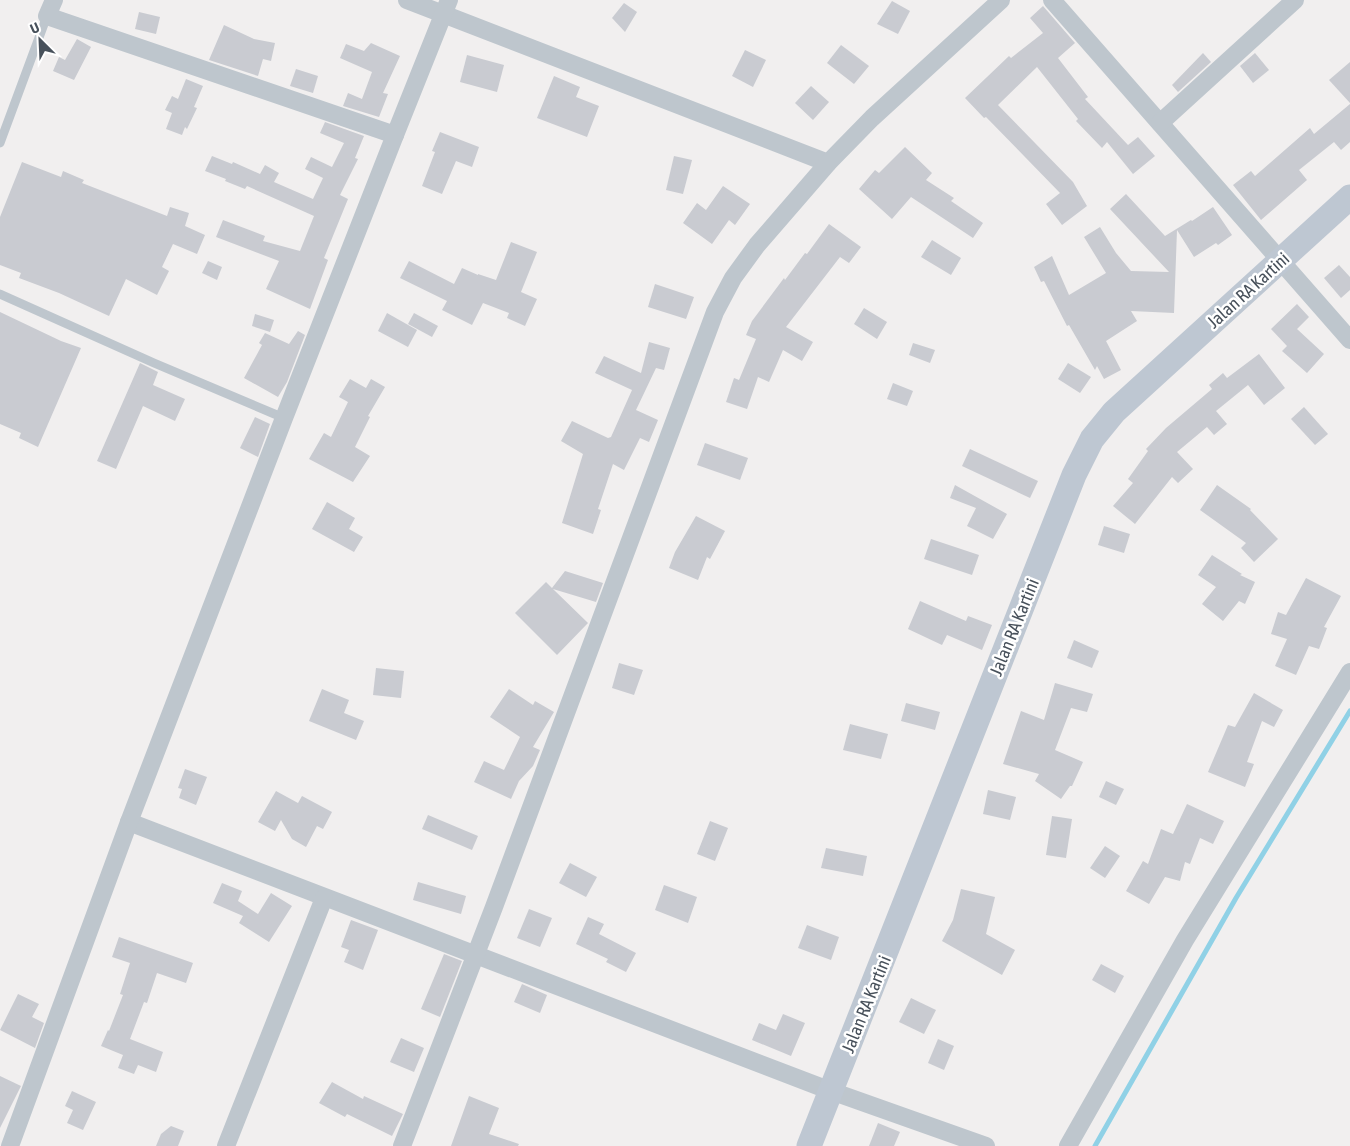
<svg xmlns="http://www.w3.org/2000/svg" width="1350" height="1146" font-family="'Asap Condensed',sans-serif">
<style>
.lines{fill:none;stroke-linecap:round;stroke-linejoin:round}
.stream{stroke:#90d1e6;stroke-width:5}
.building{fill:#c9cbd1}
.lane{stroke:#bec6cd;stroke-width:9}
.street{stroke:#bec6cd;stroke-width:18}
.secondary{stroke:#bec7d2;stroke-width:25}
.labels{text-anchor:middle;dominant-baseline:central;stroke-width:5;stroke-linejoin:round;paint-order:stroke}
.street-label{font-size:18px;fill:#48515b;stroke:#fff}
</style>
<rect width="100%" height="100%" fill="#f1efef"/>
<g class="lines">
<polyline class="stream" points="1095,1146 1236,898 1350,711"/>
</g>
<g class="building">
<polygon points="892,1 910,11 898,34 877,24"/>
<polygon points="624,3 637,12 625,32 612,18"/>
<polygon points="1043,6 1075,43 1058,58 1088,97 1085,99 1128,145 1138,137 1155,156 1133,174 1107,142 1102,148 1076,121 1078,119 1037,67 998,105 1073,182 1087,206 1062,225 1046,204 1060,193 986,117 984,118 965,98 1009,56 1011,58 1043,33 1030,18"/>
<polygon points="139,12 160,17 156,34 135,29"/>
<polygon points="224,25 254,39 275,43 271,61 263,59 258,76 209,60"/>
<polygon points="77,39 91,47 74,80 53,71 59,57 65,60"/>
<polygon points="371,43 400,56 383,93 388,94 379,117 343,106 348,93 362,99 372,72 340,58 346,44 364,51"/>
<polygon points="841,45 869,66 854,84 827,63"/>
<polygon points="745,50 766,60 753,87 732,76"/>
<polygon points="1203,53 1211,62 1178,92 1172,85"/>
<polygon points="1255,53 1269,70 1253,83 1240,66"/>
<polygon points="467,55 504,65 497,92 460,82"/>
<polygon points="1350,62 1350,103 1329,80"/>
<polygon points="296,69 318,76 313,93 290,86"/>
<polygon points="554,76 580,87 576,97 599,106 587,137 537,118"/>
<polygon points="186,79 203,86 194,107 197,108 187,129 185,127 182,135 166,129 172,113 165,110 172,96 178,99"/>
<polygon points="811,86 829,102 813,120 795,103"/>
<polygon points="1350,104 1350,142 1341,150 1334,142 1299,170 1307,180 1261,220 1233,185 1251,171 1255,176 1310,128 1314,134"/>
<polygon points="325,122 364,136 355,158 358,159 340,195 348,199 324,258 328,260 310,309 266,289 279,261 216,237 223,220 265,236 263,241 300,251 314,216 247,186 245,189 225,181 226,179 205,171 212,156 232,164 233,162 260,174 265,165 279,173 274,182 313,199 323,178 305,169 311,157 332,167 344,143 320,133"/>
<polygon points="440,132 479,147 472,167 456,161 442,194 422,186 435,152 432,151"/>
<polygon points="905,147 932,173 926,180 954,198 951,201 983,223 973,238 911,197 892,219 859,189 875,170 879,173"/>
<polygon points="674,156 692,160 683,194 666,190"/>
<polygon points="22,162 61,177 63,171 84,180 82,183 167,216 170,207 189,213 185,226 205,235 197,254 173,244 162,267 169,271 157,295 126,279 109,316 59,293 19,278 21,273 0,265 0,217"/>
<polygon points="723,186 750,204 735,225 729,220 712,244 683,223 697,203 706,210"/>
<polygon points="1126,194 1165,236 1191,220 1192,221 1213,207 1232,235 1218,245 1216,243 1194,257 1177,230 1174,313 1131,311 1137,321 1106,341 1121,370 1104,379 1097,366 1095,370 1069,325 1067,326 1044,281 1041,282 1034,267 1052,256 1069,295 1106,273 1084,237 1100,227 1116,253 1131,271 1169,272 1110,209"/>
<polygon points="829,224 861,247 849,263 840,257 786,327 813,342 802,361 783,350 769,382 758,377 747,409 726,402 734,378 739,380 756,339 746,335 752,321 784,278 785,280 805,253 807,254"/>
<polygon points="932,240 961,258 951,275 921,257"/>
<polygon points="511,242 537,252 521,292 537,299 525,326 507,318 509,313 483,303 472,325 442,310 447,301 400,278 409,261 454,284 462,268 478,275 478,274 496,280"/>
<polygon points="208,261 222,267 217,280 202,273"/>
<polygon points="1339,265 1350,277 1350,290 1341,298 1324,278"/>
<polygon points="655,284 694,297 686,319 648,307"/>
<polygon points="1297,304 1309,317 1297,329 1324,354 1307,373 1282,351 1287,346 1271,329"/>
<polygon points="864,308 887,322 877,339 854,324"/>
<polygon points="0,312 61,341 81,348 38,447 19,438 21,433 0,424"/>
<polygon points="387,313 417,330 408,347 378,331"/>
<polygon points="414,313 438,326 432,337 408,324"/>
<polygon points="255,314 274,320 270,332 252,326"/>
<polygon points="298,331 305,335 287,382 278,397 244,378 262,345 259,343 265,333 289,344"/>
<polygon points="649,342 670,348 664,370 656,368 636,410 658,420 649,442 640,438 624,470 613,464 598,509 601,510 593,534 562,523 583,454 561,441 572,421 608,438 611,437 632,390 595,373 604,356 641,373"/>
<polygon points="913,343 935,350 930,363 909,355"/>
<polygon points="1259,354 1285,388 1264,405 1248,385 1216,411 1227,424 1214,435 1207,427 1177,452 1193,469 1178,483 1172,477 1135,524 1113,506 1133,483 1128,479 1148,451 1146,449 1166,428 1212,389 1209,385 1223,373 1227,378"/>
<polygon points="140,363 158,372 153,385 185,399 175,421 143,406 116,469 97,461"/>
<polygon points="1068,363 1091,377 1080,393 1058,379"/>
<polygon points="350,379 366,388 371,379 385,387 368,416 370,417 355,447 370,456 353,482 309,459 324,433 331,437 348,402 339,397"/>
<polygon points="893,383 913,391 907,406 887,399"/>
<polygon points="1304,407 1328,434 1315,445 1291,419"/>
<polygon points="255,417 270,424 258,457 240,448"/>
<polygon points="705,443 748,458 740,480 697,465"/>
<polygon points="970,449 1038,481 1030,498 962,466"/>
<polygon points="955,485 1007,514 993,539 967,526 976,508 950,498"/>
<polygon points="1217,485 1251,509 1250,510 1278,539 1254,562 1241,548 1246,543 1200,510"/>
<polygon points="327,502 355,518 349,529 363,537 354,552 312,529"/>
<polygon points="696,516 725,531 710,559 707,557 698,580 669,568 675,552"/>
<polygon points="1104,526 1130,534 1124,553 1098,545"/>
<polygon points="931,539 979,555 972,575 924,559"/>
<polygon points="1212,555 1242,574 1240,575 1255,582 1245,604 1239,601 1223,621 1202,604 1216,587 1198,575"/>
<polygon points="565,571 603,583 596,602 553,589 588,623 557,655 515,613 546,582 552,588"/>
<polygon points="1306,578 1341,596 1324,627 1327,628 1319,649 1309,646 1296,675 1275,666 1287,639 1271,634 1278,612 1286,615"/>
<polygon points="920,601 966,621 968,616 992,625 982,650 947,635 942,645 908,629"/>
<polygon points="1074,640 1099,651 1092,668 1067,658"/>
<polygon points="619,663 643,670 634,695 612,688"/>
<polygon points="376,668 404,671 401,698 373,695"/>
<polygon points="1055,683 1093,694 1087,712 1071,708 1055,750 1083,762 1072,786 1070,786 1061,799 1035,781 1039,774 1003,764 1021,711 1044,720"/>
<polygon points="322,689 349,700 344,713 364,721 356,740 309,721"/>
<polygon points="509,689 533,705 535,701 554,712 533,747 540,750 533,766 519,781 511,799 474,782 484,761 504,770 520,737 490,717"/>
<polygon points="1254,693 1283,710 1274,727 1262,721 1247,762 1254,764 1245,787 1208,772 1228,725 1235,727"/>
<polygon points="906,703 940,712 935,730 901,721"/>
<polygon points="850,724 888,734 881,759 843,750"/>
<polygon points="185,769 207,777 196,805 179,798 182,789 178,788"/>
<polygon points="1106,781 1124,789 1116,805 1099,797"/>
<polygon points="988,790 1016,797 1010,820 983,814"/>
<polygon points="276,791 298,803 302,796 332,812 323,829 317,826 306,847 292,839 281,820 275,831 258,822"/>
<polygon points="1187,804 1224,821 1213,844 1200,838 1190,864 1185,862 1180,881 1165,877 1149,904 1126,891 1143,861 1148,864 1161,829 1173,834"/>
<polygon points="428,815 478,836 472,850 422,829"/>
<polygon points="1052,816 1072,819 1066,858 1046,855"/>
<polygon points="710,821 728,828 715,861 697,854"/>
<polygon points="1105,846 1120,856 1105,878 1090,868"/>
<polygon points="826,848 867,856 863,876 821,868"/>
<polygon points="570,863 597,877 586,897 559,883"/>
<polygon points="418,882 466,896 461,914 413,900"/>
<polygon points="222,883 242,891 238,901 258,914 271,893 292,906 269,942 239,923 243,916 213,903"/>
<polygon points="664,885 697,897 688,923 655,910"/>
<polygon points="961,889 995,897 986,934 1015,950 1002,975 942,941 953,920"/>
<polygon points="529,909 552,918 540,947 517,938"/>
<polygon points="588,917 604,924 599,934 636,953 626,972 606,962 608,959 576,944"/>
<polygon points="351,920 378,930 363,970 344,962 349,950 341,947"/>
<polygon points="807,925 839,937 831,960 798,948"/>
<polygon points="119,937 193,963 186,983 157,973 147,1003 144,1002 130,1039 163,1052 156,1072 138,1065 134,1074 118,1068 123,1055 101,1046 108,1030 109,1031 123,995 120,994 130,963 112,957"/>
<polygon points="444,954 462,961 440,1017 421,1009"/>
<polygon points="1101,964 1124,976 1115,993 1092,980"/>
<polygon points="522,984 547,995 540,1013 514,1002"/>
<polygon points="18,994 39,1004 32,1017 44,1023 35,1048 0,1030"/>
<polygon points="911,998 936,1010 924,1034 899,1022"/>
<polygon points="783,1014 805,1023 791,1056 752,1040 759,1023 776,1030"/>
<polygon points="401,1038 424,1048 414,1072 390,1062"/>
<polygon points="938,1039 954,1046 944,1070 928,1063"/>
<polygon points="0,1076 21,1086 0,1128"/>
<polygon points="332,1082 363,1099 364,1096 403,1114 392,1136 347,1114 345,1117 319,1103"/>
<polygon points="72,1091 96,1102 83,1130 67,1123 73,1110 65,1106"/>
<polygon points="469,1096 499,1108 489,1134 519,1144 518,1146 451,1146"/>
<polygon points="878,1123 900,1132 894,1146 869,1146"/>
<polygon points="171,1126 184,1131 178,1146 156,1146 161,1134"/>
</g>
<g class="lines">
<g class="lane">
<polyline points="0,143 47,16"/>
<polyline points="0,294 154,363 284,418"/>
</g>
<g class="street">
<polyline points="54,0 47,16 395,135"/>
<polyline points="407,0 828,163"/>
<polyline points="1052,0 1350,340"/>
<polyline points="1160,123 1295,0"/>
<polyline points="129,822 831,1091 986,1146"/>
<polyline points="10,1146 129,822 284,418 395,135 449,0"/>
<polyline points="226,1146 324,898"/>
<polyline points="402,1146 494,907 715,312 733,278 757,245 828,163 872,118 1001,0"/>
<polyline points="1068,1146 1185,940 1350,672"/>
</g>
<polyline class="secondary" points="809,1146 1074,475 1092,439 1114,412 1350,197"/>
</g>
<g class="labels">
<g class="street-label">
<text transform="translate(1248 290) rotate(-42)">Jalan RA Kartini</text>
<text transform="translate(1014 627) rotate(-68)">Jalan RA Kartini</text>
<text transform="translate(866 1004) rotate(-68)">Jalan RA Kartini</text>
</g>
</g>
<g transform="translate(40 40) rotate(336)" stroke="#ffffff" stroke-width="4" paint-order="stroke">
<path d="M0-4L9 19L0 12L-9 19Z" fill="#48515b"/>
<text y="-8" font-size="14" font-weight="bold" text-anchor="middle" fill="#48515b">U</text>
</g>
</svg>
